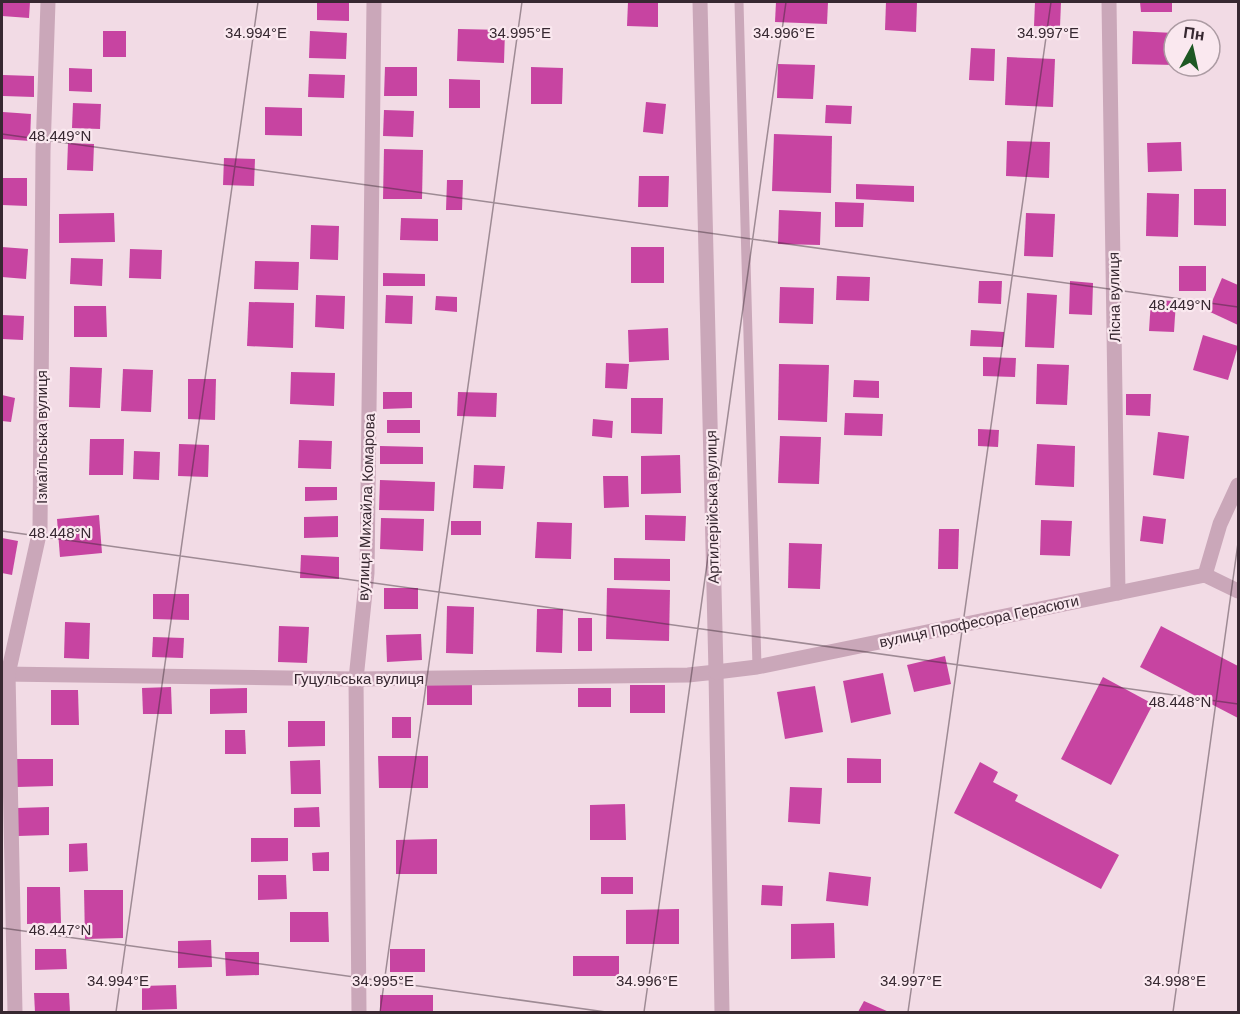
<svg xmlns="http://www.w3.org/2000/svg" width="1240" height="1014" font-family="Arial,sans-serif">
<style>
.building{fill:#c744a1}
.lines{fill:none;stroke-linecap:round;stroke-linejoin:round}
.service{stroke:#caa7b9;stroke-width:9}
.minor{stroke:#caa7b9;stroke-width:15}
.tertiary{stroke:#caa7b9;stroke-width:15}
.ticks{fill:none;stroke:#372831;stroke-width:1.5;stroke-opacity:0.45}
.labels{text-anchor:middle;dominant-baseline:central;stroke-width:4.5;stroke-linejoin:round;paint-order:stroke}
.street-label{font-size:15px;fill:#372831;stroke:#fae8ef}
.ticks-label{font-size:15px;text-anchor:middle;fill:#372831;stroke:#fae8ef;stroke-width:4.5;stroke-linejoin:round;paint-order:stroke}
</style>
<rect width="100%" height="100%" fill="#f2dbe5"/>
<g class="building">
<polygon points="2,2 30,2 29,18 2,16"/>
<polygon points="317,2 349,2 349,21 317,20"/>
<polygon points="628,2 658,2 658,27 627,26"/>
<polygon points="776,2 828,2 827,24 775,22"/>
<polygon points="886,2 917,2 916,32 885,30"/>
<polygon points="1035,2 1061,2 1060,27 1034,26"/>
<polygon points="1140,2 1172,2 1172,12 1141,12"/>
<polygon points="458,29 505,30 504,63 457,61"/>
<rect x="103" y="31" width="23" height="26"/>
<polygon points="310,31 347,33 346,59 309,58"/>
<polygon points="1133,31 1174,33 1174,65 1132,64"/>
<polygon points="971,48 995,49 994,81 969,80"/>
<polygon points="1007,57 1055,59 1053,107 1005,105"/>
<polygon points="778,64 815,65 813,99 777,98"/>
<polygon points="385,67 417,67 417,96 384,96"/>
<polygon points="531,67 563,68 562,104 531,104"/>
<polygon points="69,68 92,69 92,92 69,91"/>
<polygon points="309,74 345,75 344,98 308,97"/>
<polygon points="3,75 34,76 34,97 3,96"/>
<polygon points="449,79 480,80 480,108 449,108"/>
<polygon points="646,102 666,104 663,134 643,132"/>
<polygon points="73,103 101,104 100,129 72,128"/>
<polygon points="826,105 852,106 851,124 825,123"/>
<polygon points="265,107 302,108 302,136 265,135"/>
<polygon points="384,110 414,111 413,137 383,136"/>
<polygon points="3,112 31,114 30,141 2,139"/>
<polygon points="774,134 832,136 831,193 772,191"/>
<polygon points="1007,141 1050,142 1049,178 1006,176"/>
<polygon points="1181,142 1182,171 1148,172 1147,143"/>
<polygon points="68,143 94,144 93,171 67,170"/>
<polygon points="384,149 423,150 422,199 383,199"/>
<polygon points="224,158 255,159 254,186 223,185"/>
<polygon points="639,176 669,176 668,207 638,207"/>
<polygon points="2,178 27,178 27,206 2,205"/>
<polygon points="447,180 463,180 462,210 446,210"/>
<polygon points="856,184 914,186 914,202 856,199"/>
<polygon points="1194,189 1226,189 1226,226 1194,225"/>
<polygon points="1147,193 1179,194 1178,237 1146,236"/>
<polygon points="835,202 864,203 863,227 835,227"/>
<polygon points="779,210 821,212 820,245 778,244"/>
<polygon points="114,213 115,242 59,243 59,214"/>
<polygon points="1026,213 1055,214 1053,257 1024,256"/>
<polygon points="401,218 438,219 438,241 400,240"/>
<polygon points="311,225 339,226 338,260 310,259"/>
<polygon points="2,247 28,249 26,279 2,277"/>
<rect x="631" y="247" width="33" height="36"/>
<polygon points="130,249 162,250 161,279 129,278"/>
<polygon points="71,258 103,259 102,286 70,284"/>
<polygon points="255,261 299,262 298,290 254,289"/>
<rect x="1179" y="266" width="27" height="25"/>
<polygon points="383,273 425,274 425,286 383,286"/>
<polygon points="837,276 870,277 869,301 836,300"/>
<polygon points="1222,278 1238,285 1238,325 1208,311"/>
<polygon points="979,281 1002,281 1001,304 978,303"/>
<polygon points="1070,281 1093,283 1092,315 1069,314"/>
<polygon points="780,287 814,288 813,324 779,323"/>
<polygon points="1027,293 1057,295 1054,348 1025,347"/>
<polygon points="316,295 345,296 344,329 315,327"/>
<polygon points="386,295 413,296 412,324 385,323"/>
<polygon points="436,296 457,297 457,312 435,310"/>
<polygon points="1151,300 1176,301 1174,332 1149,331"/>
<polygon points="249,302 294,303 293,348 247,346"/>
<polygon points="74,306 106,306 107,337 74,337"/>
<polygon points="2,315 24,316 23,340 2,339"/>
<polygon points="668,328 669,360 629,362 628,330"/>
<polygon points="971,330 1004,332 1003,347 970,346"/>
<polygon points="1203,335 1238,346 1228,380 1193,370"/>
<polygon points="983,357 1016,358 1015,377 983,376"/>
<polygon points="606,363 629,364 627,389 605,388"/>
<polygon points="779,364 829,365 827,422 778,420"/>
<polygon points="1037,364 1069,365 1067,405 1036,404"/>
<polygon points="70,367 102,368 100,408 69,407"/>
<polygon points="123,369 153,370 151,412 121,411"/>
<polygon points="291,372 335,373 334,406 290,404"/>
<polygon points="188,379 216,379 215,420 188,419"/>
<polygon points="854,380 879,381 879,398 853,397"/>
<polygon points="383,392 412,392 412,408 383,409"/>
<polygon points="458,392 497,393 496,417 457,416"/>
<polygon points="1126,394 1151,394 1150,416 1126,415"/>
<polygon points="2,395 15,398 11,422 2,421"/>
<polygon points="631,398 663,398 662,434 631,433"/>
<polygon points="845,413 883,414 882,436 844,435"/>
<polygon points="593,419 613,421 612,438 592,436"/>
<rect x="387" y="420" width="33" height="13"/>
<polygon points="978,429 999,430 998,447 978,446"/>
<polygon points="1158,432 1189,436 1184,479 1153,475"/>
<polygon points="780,436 821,437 819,484 778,483"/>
<polygon points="90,439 124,439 123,475 89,475"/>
<polygon points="299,440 332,441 331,469 298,468"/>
<polygon points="179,444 209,445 208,477 178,476"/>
<polygon points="1037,444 1075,446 1074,487 1035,485"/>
<polygon points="380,446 423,447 423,464 380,464"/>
<polygon points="134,451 160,452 159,480 133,479"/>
<polygon points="680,455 681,493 641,494 641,456"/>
<polygon points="474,465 505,466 503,489 473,488"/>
<polygon points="603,476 628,476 629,507 604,508"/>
<polygon points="380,480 435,482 434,511 379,510"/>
<polygon points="305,487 337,487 337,500 305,501"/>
<polygon points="99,515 102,553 60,557 57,519"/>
<polygon points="645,515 686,516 685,541 645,540"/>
<polygon points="338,516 338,537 304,538 304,517"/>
<polygon points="1143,516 1166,519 1163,544 1140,541"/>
<polygon points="381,518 424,519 423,551 380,549"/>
<polygon points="1041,520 1072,521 1070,556 1040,555"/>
<rect x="451" y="521" width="30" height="14"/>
<polygon points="537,522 572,523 571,559 535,558"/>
<polygon points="939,529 959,529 958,569 938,569"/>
<polygon points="2,538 18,541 12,575 2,573"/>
<polygon points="789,543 822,544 820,589 788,588"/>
<polygon points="301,555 339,557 339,579 300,578"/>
<polygon points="614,558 670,559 670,581 614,580"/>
<rect x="384" y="588" width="34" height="21"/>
<polygon points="607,588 670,590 669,641 606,639"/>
<polygon points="153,594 189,594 189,620 153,619"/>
<polygon points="447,606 474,607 473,654 446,653"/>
<polygon points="537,609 563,609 562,653 536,652"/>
<rect x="578" y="618" width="14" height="33"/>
<polygon points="65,622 90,623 89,659 64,658"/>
<polygon points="279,626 309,627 307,663 278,662"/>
<polygon points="1161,626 1238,666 1238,718 1140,667"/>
<polygon points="421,634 422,660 387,662 386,635"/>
<polygon points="153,637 184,638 183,658 152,657"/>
<polygon points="945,656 951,684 914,692 907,665"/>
<polygon points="883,673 891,714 851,723 843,681"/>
<polygon points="1103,677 1153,704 1111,785 1061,759"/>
<polygon points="472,684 472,705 427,705 427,685"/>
<rect x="630" y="685" width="35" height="28"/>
<polygon points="815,686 823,732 785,739 777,692"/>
<polygon points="171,687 172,714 143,714 142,688"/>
<polygon points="247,688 247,713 210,714 210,689"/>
<rect x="578" y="688" width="33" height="19"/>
<polygon points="51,690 78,690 79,725 51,725"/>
<rect x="392" y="717" width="19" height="21"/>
<polygon points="288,721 325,721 325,746 288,747"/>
<polygon points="225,730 245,730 246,754 225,754"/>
<polygon points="378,756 428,756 428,788 379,788"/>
<polygon points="847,758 881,759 881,783 847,783"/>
<polygon points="17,759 53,759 53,786 17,787"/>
<polygon points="320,760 321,794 291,794 290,761"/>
<polygon points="980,762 998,772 993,782 1018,795 1015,801 1119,855 1101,889 954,813"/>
<polygon points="790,787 822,788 820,824 788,822"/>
<polygon points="625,804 626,840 590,840 590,805"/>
<polygon points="49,807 49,835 18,836 17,808"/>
<polygon points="319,807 320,827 294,827 294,808"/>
<polygon points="251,838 288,838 288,861 251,862"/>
<polygon points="437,839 437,874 396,874 396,840"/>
<polygon points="87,843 88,871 69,872 69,844"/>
<polygon points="329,852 329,871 313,871 312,853"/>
<polygon points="829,872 871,877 868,906 826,901"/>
<polygon points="258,875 286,875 287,899 258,900"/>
<rect x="601" y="877" width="32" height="17"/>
<polygon points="762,885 783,886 782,906 761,905"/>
<polygon points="27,887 60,887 61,923 27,924"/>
<polygon points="84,890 123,890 123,938 85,939"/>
<polygon points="679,909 679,944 626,944 626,910"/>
<polygon points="290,912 328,912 329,942 290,942"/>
<polygon points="834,923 835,958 791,959 791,924"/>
<polygon points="211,940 212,967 178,968 178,941"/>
<polygon points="35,949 66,949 67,969 35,970"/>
<rect x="390" y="949" width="35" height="23"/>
<polygon points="225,952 259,952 259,975 226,976"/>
<rect x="573" y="956" width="46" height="20"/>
<polygon points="176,985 177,1009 142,1010 142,986"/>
<polygon points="34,993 69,993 70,1012 35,1012"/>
<rect x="380" y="995" width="53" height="17"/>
<polygon points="864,1001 889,1012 858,1012"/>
</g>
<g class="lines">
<polyline class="service" points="739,2 757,667"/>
<g class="minor">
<polyline points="1109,2 1118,593"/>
<polyline points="1205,575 1220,524 1238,485"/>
<polyline points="2,674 356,679 688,675 716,672 722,1012"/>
<polyline points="15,1012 8,674 40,530 43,151 48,2"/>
<polyline points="359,1012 356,679 367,573 374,2"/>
</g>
<polyline class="tertiary" points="700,2 716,672 757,667 1205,575 1238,591"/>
</g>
<path class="ticks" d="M 2,134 L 1238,307M 2,531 L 1238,704M 2,928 L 606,1012M 116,1012 L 258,2M 380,1012 L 522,2M 644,1012 L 786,2M 908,1012 L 1051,2M 1173,1012 L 1238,543"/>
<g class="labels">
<g class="street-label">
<text transform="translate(1114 297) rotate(-91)">Лісна вулиця</text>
<text transform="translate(41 437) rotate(-90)">Ізмаїльська вулиця</text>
<text transform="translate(366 507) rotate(-88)">вулиця Михайла Комарова</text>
<text transform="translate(712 507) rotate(-91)">Артилерійська вулиця</text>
<text transform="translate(979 621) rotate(-12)">вулиця Професора Герасюти</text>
<text x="359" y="678">Гуцульська вулиця</text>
</g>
</g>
<g class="ticks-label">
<text x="256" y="38">34.994°E</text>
<text x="520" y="38">34.995°E</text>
<text x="784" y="38">34.996°E</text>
<text x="1048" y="38">34.997°E</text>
<text x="60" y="141">48.449°N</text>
<text x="1180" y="310">48.449°N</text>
<text x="60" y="538">48.448°N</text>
<text x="1180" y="707">48.448°N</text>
<text x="60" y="935">48.447°N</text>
<text x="118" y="986">34.994°E</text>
<text x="383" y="986">34.995°E</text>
<text x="647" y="986">34.996°E</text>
<text x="911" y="986">34.997°E</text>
<text x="1175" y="986">34.998°E</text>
</g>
<rect width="1240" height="1014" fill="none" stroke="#372831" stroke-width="6"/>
<g transform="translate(1192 48) rotate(8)"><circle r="28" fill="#fae8ef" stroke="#ac9ba3" stroke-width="1.5"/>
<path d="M0-4.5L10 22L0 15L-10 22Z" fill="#1d5823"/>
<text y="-9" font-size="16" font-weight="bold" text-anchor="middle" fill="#372831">Пн</text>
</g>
</svg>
